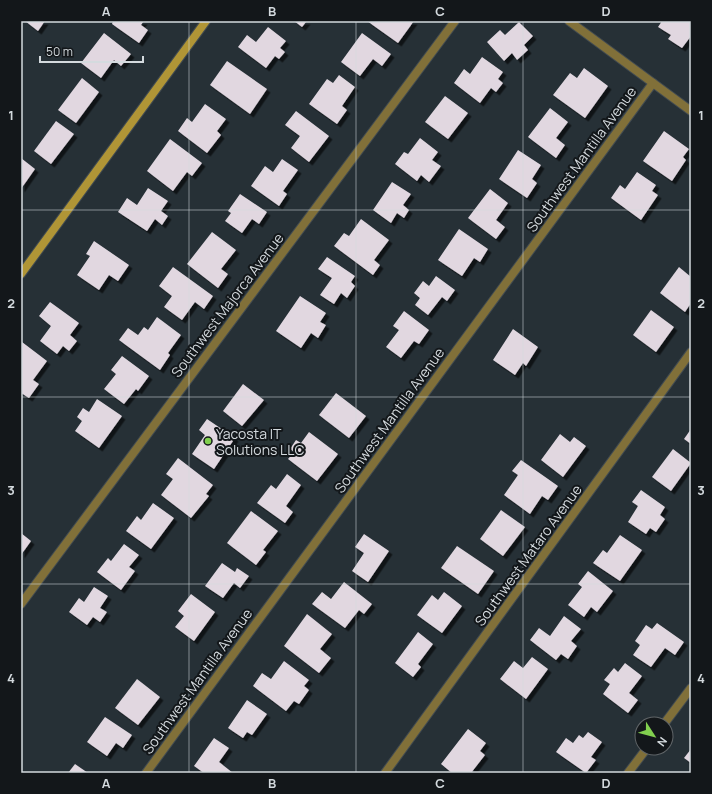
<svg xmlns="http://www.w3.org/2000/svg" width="712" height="794" font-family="Manrope,sans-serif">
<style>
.building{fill:#e1d7e0;filter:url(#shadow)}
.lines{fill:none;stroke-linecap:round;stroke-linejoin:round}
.street-casing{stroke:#424b51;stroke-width:10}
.secondary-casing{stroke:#424b51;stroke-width:10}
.street{stroke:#817039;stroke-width:8}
.secondary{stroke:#b09536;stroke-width:8}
.grid{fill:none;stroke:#d4dade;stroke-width:1;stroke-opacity:0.55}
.poi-dot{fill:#82d04f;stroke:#13171a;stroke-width:1.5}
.labels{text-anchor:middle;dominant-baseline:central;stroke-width:4;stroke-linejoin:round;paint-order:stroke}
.street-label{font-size:14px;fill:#d4dade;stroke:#13171a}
.poi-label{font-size:14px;fill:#d4dade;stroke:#13171a;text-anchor:start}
.neatline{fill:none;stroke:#d4dade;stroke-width:1.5}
.grid-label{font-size:13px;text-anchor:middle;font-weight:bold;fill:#d4dade}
</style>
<defs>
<filter id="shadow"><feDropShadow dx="3.5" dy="3.5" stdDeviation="0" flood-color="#0009"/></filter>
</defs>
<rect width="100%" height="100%" fill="#263036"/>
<g class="building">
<polygon points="25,21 45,21 38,31"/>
<polygon points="113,21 144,21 141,25 148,30 139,43 112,24"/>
<polygon points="294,21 307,21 302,27"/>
<polygon points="367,21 414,21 398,43"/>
<polygon points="662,21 691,21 691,36 682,48 668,39 671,35 658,27"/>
<polygon points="519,22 533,36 524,45 528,50 517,60 512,53 504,61 487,42 500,30 505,35"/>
<polygon points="268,27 286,41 280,48 285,52 279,59 275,56 266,68 238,47 247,35 256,42"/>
<polygon points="104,33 131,54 121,66 114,60 101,78 81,63"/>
<polygon points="362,33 391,54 382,66 373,59 360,76 341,62"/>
<polygon points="482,57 503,72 498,79 503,83 496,92 491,88 480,103 454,83 464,69 470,74"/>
<polygon points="227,61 267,89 250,114 210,85"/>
<polygon points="584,68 608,86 585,118 553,95 570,73 577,78"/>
<polygon points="339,75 355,87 342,106 347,110 337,124 309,104 327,79 333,83"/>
<polygon points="82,78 99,92 76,123 58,110"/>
<polygon points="445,96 468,113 448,139 425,122"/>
<polygon points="205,104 226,119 217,131 221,135 207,153 178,131 187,118 192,122"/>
<polygon points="550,108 568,122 556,138 565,145 556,158 528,137"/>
<polygon points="296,111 329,136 309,162 291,148 300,136 285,125"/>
<polygon points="56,121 74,134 51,164 34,151"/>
<polygon points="664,131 689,149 683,157 686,160 672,181 643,161"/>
<polygon points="420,138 438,152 432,160 441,166 429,182 421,175 417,181 395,164 404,152 408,154"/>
<polygon points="170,139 202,163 192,176 187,172 173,191 147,171"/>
<polygon points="518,150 541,165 532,179 537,183 527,198 499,179"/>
<polygon points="21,158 35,169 21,189"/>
<polygon points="282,159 298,170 283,191 287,194 279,206 251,186 265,166 273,172"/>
<polygon points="637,172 656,185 652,191 658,195 641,220 611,198 620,185 625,189"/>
<polygon points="392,182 411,194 403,205 409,210 404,218 397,213 391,223 373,210"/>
<polygon points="148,188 168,201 161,211 168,216 162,225 155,219 147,231 118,212 127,198 137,205"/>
<polygon points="490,189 508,203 496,220 505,227 496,239 468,218"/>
<polygon points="240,194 267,212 259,224 252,219 242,233 225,221 231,213 228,211"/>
<polygon points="361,219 389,240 374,260 380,265 373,275 334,246 344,233 349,236"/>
<polygon points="459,229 488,249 480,262 474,258 462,276 438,260"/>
<polygon points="212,232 236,250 221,269 228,274 218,288 187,264"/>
<polygon points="94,241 129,265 118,281 109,275 99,290 77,275 90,256 86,254"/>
<polygon points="327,257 355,276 351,282 355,286 347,298 341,293 334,304 320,295 332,278 318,269"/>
<polygon points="173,267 213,296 204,309 195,302 182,320 164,307 172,296 159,286"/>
<polygon points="679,267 691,277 691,303 685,312 660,293"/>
<polygon points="436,276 455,290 447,301 442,297 428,315 415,305 420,298 414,293 423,281 429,286"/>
<polygon points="300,296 326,313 320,322 326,325 318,338 311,333 301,348 276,331"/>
<polygon points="50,302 79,323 70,335 77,341 69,351 63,346 57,354 40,341 51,326 39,316"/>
<polygon points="651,310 674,327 656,352 633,335"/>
<polygon points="404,311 429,330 419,344 414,341 401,358 386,347 399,330 393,326"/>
<polygon points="157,317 181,335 168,353 170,355 160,370 119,340 128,328 138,335 144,327 148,330"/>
<polygon points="513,329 538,347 526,366 523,363 515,375 493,360"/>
<polygon points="22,342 47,361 33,380 39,384 29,398 21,393"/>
<polygon points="122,356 149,376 138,391 136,389 124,404 104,389 116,374 111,370"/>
<polygon points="243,384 264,400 242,426 223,411"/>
<polygon points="336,393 366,416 349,438 319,415"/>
<polygon points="97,399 122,416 99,448 75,431 82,421 77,417 83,408 89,412"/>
<polygon points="207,419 235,438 214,469 192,454 205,435 199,430"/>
<polygon points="691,429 691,444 684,439"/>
<polygon points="309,432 338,454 317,481 288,459 294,452 290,449 296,440 301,443"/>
<polygon points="560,434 570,442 574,437 586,446 563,477 541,460"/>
<polygon points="673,449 691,463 671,491 652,477"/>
<polygon points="178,458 213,485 206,494 209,496 191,518 161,495 173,479 166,474"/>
<polygon points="521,460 558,486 548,500 542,496 530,514 504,495 518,475 512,471"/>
<polygon points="287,474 301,485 286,506 293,512 285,523 257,503 271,485 276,489"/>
<polygon points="641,490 665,507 660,515 665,519 656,532 650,528 646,534 628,522 638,506 632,502"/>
<polygon points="153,503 174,518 151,549 126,531 137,516 141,520"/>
<polygon points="501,510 525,527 503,556 480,539"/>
<polygon points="251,511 278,531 263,550 266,552 256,565 227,543"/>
<polygon points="21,533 31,541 21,555"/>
<polygon points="364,534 389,551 368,582 352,571 364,553 355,547"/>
<polygon points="620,535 642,550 620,581 593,563 603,550 607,553"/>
<polygon points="124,544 139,555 129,567 135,571 121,590 97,572 108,558 111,561"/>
<polygon points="457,546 494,571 478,594 441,568"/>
<polygon points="222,563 235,572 237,568 249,576 240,588 234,583 223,598 205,586"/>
<polygon points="588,571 613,591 597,612 591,607 584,617 568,605 582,587 578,584"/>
<polygon points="344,582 372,604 364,614 359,610 345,628 312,604 322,592 331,599"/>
<polygon points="94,587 108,596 100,608 107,612 100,622 93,617 87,625 69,612 79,598 84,602"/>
<polygon points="444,592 462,606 442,633 417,615 432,595 438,600"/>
<polygon points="191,594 215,612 194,641 175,627 184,616 178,611"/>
<polygon points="307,614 332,634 320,649 331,658 319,673 284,646"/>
<polygon points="564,616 581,629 571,641 577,646 568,659 561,654 556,660 530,640 539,628 550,636"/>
<polygon points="657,623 684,642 675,655 665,648 651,667 633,655 640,645 635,641 646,625 652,629"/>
<polygon points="418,632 433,644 418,664 421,667 413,677 395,663"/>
<polygon points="532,657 548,669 526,699 500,679 514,661 523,668"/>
<polygon points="284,661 309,680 304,686 309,690 299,704 294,701 286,711 253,686 262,673 271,679"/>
<polygon points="625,663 642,676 629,693 638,700 628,713 603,694 610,684 604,680 614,668 618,672"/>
<polygon points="137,679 160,697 138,725 115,708"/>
<polygon points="247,700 267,714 252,735 247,732 243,738 228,728"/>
<polygon points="105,717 132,735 123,748 116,743 107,756 87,742"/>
<polygon points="468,729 486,743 480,751 485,755 471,773 452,773 441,764"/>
<polygon points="588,732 602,742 591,757 596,760 586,773 556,752 566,738 573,743 579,735 583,738"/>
<polygon points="214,738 229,748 219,762 233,773 204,773 194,766"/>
<polygon points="691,749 691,763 684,758"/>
<polygon points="75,764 88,773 68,773"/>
</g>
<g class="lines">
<g class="street-casing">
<g id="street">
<polyline points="569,21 691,111"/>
<polyline points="21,604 455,21"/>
<polyline points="664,724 691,688"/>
<polyline points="146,773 653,83"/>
<polyline points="385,773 691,352"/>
<polyline points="628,773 647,748"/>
</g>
</g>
<g class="secondary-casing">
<polyline id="secondary" points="21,274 206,21"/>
</g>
<use href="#street" class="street"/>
<use href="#secondary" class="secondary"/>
</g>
<path class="grid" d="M 189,21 L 189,773M 356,21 L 356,773M 523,21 L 523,773M 21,210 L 691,210M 21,397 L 691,397M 21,584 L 691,584"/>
<circle class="poi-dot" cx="208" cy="441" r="4"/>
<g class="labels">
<g class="street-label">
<text transform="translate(581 159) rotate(-54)">Southwest Mantilla Avenue</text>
<text transform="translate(227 305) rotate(-53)">Southwest Majorca Avenue</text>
<text transform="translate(389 420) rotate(-54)">Southwest Mantilla Avenue</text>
<text transform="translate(528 555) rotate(-54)">Southwest Mataro Avenue</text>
<text transform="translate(197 681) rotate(-54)">Southwest Mantilla Avenue</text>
</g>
<g class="poi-label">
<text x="216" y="433">Yacosta IT<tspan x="216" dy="16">Solutions LLC</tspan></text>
</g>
</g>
<rect width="712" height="794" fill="none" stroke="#13171a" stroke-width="44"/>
<g transform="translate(654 736) rotate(126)"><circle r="19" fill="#13171a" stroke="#606568"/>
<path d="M0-3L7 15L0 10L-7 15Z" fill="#82d04f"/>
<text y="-6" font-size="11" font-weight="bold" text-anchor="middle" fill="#d4dade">N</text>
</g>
<path d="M40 56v6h103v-6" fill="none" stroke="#d4dade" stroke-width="2"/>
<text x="46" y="56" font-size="12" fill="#d4dade" stroke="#13171a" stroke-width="3" paint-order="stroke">50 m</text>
<rect x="22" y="22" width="668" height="750" class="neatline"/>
<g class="grid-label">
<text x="106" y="16">A</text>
<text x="272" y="16">B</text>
<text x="440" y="16">C</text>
<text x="606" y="16">D</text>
<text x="11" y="120">1</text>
<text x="701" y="120">1</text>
<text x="11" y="308">2</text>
<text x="701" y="308">2</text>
<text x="11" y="495">3</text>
<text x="701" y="495">3</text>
<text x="11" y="683">4</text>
<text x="701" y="683">4</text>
<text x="106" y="788">A</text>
<text x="272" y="788">B</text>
<text x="440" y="788">C</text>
<text x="606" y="788">D</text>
</g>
</svg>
